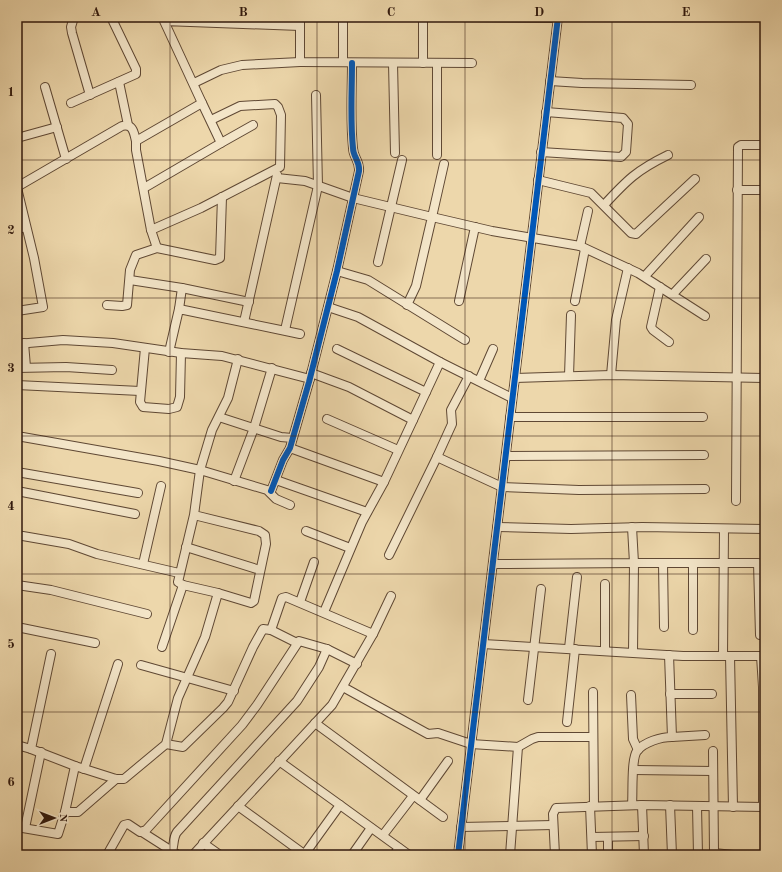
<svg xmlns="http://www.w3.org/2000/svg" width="782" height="872" font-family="'Old Standard TT',serif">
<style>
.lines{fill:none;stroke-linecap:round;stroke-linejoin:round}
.minor-casing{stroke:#5f4834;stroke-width:10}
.minor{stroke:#f3e5c8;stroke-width:8}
.cycleway-casing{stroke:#f3e5c8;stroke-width:8}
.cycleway{stroke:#0057b8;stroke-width:6}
.grid{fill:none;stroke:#30180d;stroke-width:1;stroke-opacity:0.55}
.neatline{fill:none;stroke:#30180d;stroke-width:1.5}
.grid-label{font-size:13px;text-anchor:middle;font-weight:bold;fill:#30180d}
</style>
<rect width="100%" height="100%" fill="#edd7ab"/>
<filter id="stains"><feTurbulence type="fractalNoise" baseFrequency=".005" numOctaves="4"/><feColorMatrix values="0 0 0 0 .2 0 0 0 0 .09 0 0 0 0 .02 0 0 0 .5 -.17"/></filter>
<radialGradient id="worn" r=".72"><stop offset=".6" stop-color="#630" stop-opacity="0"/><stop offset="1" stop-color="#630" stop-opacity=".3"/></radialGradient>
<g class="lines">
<g class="minor-casing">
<g id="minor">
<polyline points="74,17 71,27 72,33 90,95"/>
<polyline points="300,17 300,62 472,63"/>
<polyline points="459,17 558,18"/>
<polyline points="343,62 343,17"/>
<polyline points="393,63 395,153"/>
<polyline points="423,63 423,18"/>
<polyline points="550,81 582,83 691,85"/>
<polyline points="119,82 128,125"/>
<polyline points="194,83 221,70 242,65 300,62"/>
<polyline points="45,87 66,159"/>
<polyline points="71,103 136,74 136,69 111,17"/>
<polyline points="202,103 221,143 253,125"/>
<polyline points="17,138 57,127"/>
<polyline points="541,152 621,157 626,152 628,124 623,118 546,112"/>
<polyline points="437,155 437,63"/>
<polyline points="444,164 432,217 492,231 580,246 638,273 705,316"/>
<polyline points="277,178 305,181 353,198 432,217 416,286 407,305"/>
<polyline points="538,180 591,193 631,233 636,234 695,179"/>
<path d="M 17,187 L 122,126 C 133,123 134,133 136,141"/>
<polyline points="17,188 34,258 43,307 17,311"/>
<polyline points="144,188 221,143"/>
<polyline points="737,190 765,190"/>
<path d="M 604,205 C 627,180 637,170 668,155"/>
<polyline points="17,229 26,227"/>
<polyline points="151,230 201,208 280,167 281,115 278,107 275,104 240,106 211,120"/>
<polyline points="580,246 588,211"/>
<polyline points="157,248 151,230 136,150 136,141 202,103 164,21 300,26"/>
<polyline points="378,262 402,160"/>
<polyline points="337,271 368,280 465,340"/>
<polyline points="645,276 699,217"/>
<polyline points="130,280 182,288 249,302"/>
<polyline points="660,287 651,327 653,330 669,342"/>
<polyline points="673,294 706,259"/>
<polyline points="459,301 475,227"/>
<polyline points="575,301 585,249"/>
<polyline points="107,305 122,306 127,305 130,270 136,255 157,248 215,260 220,258 222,197"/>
<polyline points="328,307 358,317 440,362 413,420"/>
<polyline points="179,309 182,288"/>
<polyline points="244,322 277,175"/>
<polyline points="285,330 318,186 316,95"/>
<polyline points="24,343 26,367"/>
<polyline points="17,344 63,340 113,343 181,353 222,356 310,379"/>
<polyline points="145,348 140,402 143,407 169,409 177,407 180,397 181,353"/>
<polyline points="337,349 426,392"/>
<polyline points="169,352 179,309 300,334"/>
<polyline points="440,362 512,398"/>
<polyline points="17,368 66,367 112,370"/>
<polyline points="311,373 349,387 413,420 384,482"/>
<polyline points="611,375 616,320 628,268"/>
<polyline points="569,376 571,315"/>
<polyline points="515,378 611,375 765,378"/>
<polyline points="479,381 493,349"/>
<polyline points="17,385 140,391"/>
<polyline points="219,417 281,437 292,438"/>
<polyline points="510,417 703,417"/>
<polyline points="327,419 398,450"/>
<polyline points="17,436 159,461 200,470 212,430 228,398 238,359"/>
<polyline points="290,448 384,482 362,522 324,612"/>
<polyline points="506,456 704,455"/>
<polyline points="437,457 502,487 579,490 705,489"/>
<polyline points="17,472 138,493"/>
<polyline points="276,480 367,512"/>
<polyline points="234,481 254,428 272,368"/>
<polyline points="17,491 135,514"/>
<path d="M 271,491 L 283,460 L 290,448 L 309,382 L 337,271 L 359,171 C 360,161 353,157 353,148 C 350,120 352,91 352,63"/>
<polyline points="736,501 738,147 741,145 765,145"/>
<polyline points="194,515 259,531 265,535 266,544 254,601 251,603 218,593 183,585 178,582 194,515 200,470 267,490 276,499 290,505"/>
<polyline points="497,527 571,529 642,527 765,529"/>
<polyline points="306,531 350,548"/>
<polyline points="17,535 69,544 97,554 179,573"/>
<polyline points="186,547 260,570"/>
<polyline points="389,555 437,457 452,424 451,410 469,376"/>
<polyline points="663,563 664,627"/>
<polyline points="693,563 693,630"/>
<polyline points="143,564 161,486"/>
<polyline points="493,564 634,563 632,527"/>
<polyline points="605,584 605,651"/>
<polyline points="17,585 51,590 147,614"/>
<polyline points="300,602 314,562"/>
<polyline points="17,627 95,643"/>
<polyline points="373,634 391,596"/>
<polyline points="483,644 683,656 765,656"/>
<polyline points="162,647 183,585"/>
<polyline points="569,648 577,577"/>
<polyline points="633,652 634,563 758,563 760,635"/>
<polyline points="51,654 31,749 75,766 116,779 124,779 166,744 178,698 205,637 218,593"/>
<polyline points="723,656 724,529"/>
<polyline points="730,656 733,807"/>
<polyline points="761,656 763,687 763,807"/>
<polyline points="141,665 234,691"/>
<polyline points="343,687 428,734 438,733 471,744 518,747 510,855"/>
<polyline points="593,692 594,806"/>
<polyline points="670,694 712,694"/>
<polyline points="631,695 633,739 638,750"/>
<polyline points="528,700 541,589"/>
<polyline points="567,722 575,649"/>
<polyline points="315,723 443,817"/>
<polyline points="672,737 705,735"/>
<polyline points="166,744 183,747 223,708 228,702 253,647 263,629 271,630 297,643"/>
<polyline points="17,745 31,749"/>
<polyline points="518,747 532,739 538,737 593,737"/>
<polyline points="713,751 714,853 733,855"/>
<polyline points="279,761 340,805 304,855"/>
<polyline points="84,769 118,664"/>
<polyline points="634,770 713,771"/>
<polyline points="420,800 448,761"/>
<polyline points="340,805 409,855"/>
<path d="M 632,805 C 633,793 631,759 637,751 C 644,742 661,737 672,737 L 669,655"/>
<polyline points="642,805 644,855"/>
<polyline points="670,805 672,855"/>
<polyline points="238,806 304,854"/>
<polyline points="590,806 592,855"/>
<polyline points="697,806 698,855"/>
<polyline points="65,812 75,766"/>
<polyline points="17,827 58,834 65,812 78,812 116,779"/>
<polyline points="461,827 553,825"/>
<polyline points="25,828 41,752"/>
<polyline points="142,832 178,855"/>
<polyline points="383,835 413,796"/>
<polyline points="592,837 644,836"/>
<polyline points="608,837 608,855"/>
<polyline points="203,843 220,855"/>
<polyline points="107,855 124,825 128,824 140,832 146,830 242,725 257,705 299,641 327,649 357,664"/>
<path d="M 170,855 C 175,848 172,839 177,832 L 297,701 L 319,667 L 327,649"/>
<polyline points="193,855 332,705 373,634 286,597 282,598 271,630"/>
<polyline points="352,855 371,828"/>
<polyline points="394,855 399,848"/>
<polyline points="458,855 558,17"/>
<polyline points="555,855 553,814 556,808 642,805 765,807"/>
</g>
</g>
<use href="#minor" class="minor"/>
<g class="cycleway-casing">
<g id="cycleway">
<path d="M 271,491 L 283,460 L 290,448 L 309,382 L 337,271 L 359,171 C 360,161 353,157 353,148 C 350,120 352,91 352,63"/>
<polyline points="458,855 558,17"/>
</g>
</g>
<use href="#cycleway" class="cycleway"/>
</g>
<path class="grid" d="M 170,17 L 170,855M 317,17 L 317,855M 465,17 L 465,855M 612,17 L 612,855M 17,160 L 765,160M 17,298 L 765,298M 17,436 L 765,436M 17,574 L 765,574M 17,712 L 765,712"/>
<rect width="782" height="872" fill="none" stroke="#edd7ab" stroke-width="44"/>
<g transform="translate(54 818) rotate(90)" stroke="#f3e5c8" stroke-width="3" paint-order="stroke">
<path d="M0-3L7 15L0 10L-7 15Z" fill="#30180d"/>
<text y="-6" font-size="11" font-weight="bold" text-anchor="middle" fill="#30180d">N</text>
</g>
<rect x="22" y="22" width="738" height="828" class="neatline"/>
<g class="grid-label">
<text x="96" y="16">A</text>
<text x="243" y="16">B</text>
<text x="391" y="16">C</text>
<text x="539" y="16">D</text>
<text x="686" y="16">E</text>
<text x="11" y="96">1</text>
<text x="11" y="234">2</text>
<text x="11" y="372">3</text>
<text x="11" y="510">4</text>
<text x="11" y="648">5</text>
<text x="11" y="786">6</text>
</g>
<rect width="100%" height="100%" filter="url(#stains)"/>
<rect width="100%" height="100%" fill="url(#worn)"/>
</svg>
